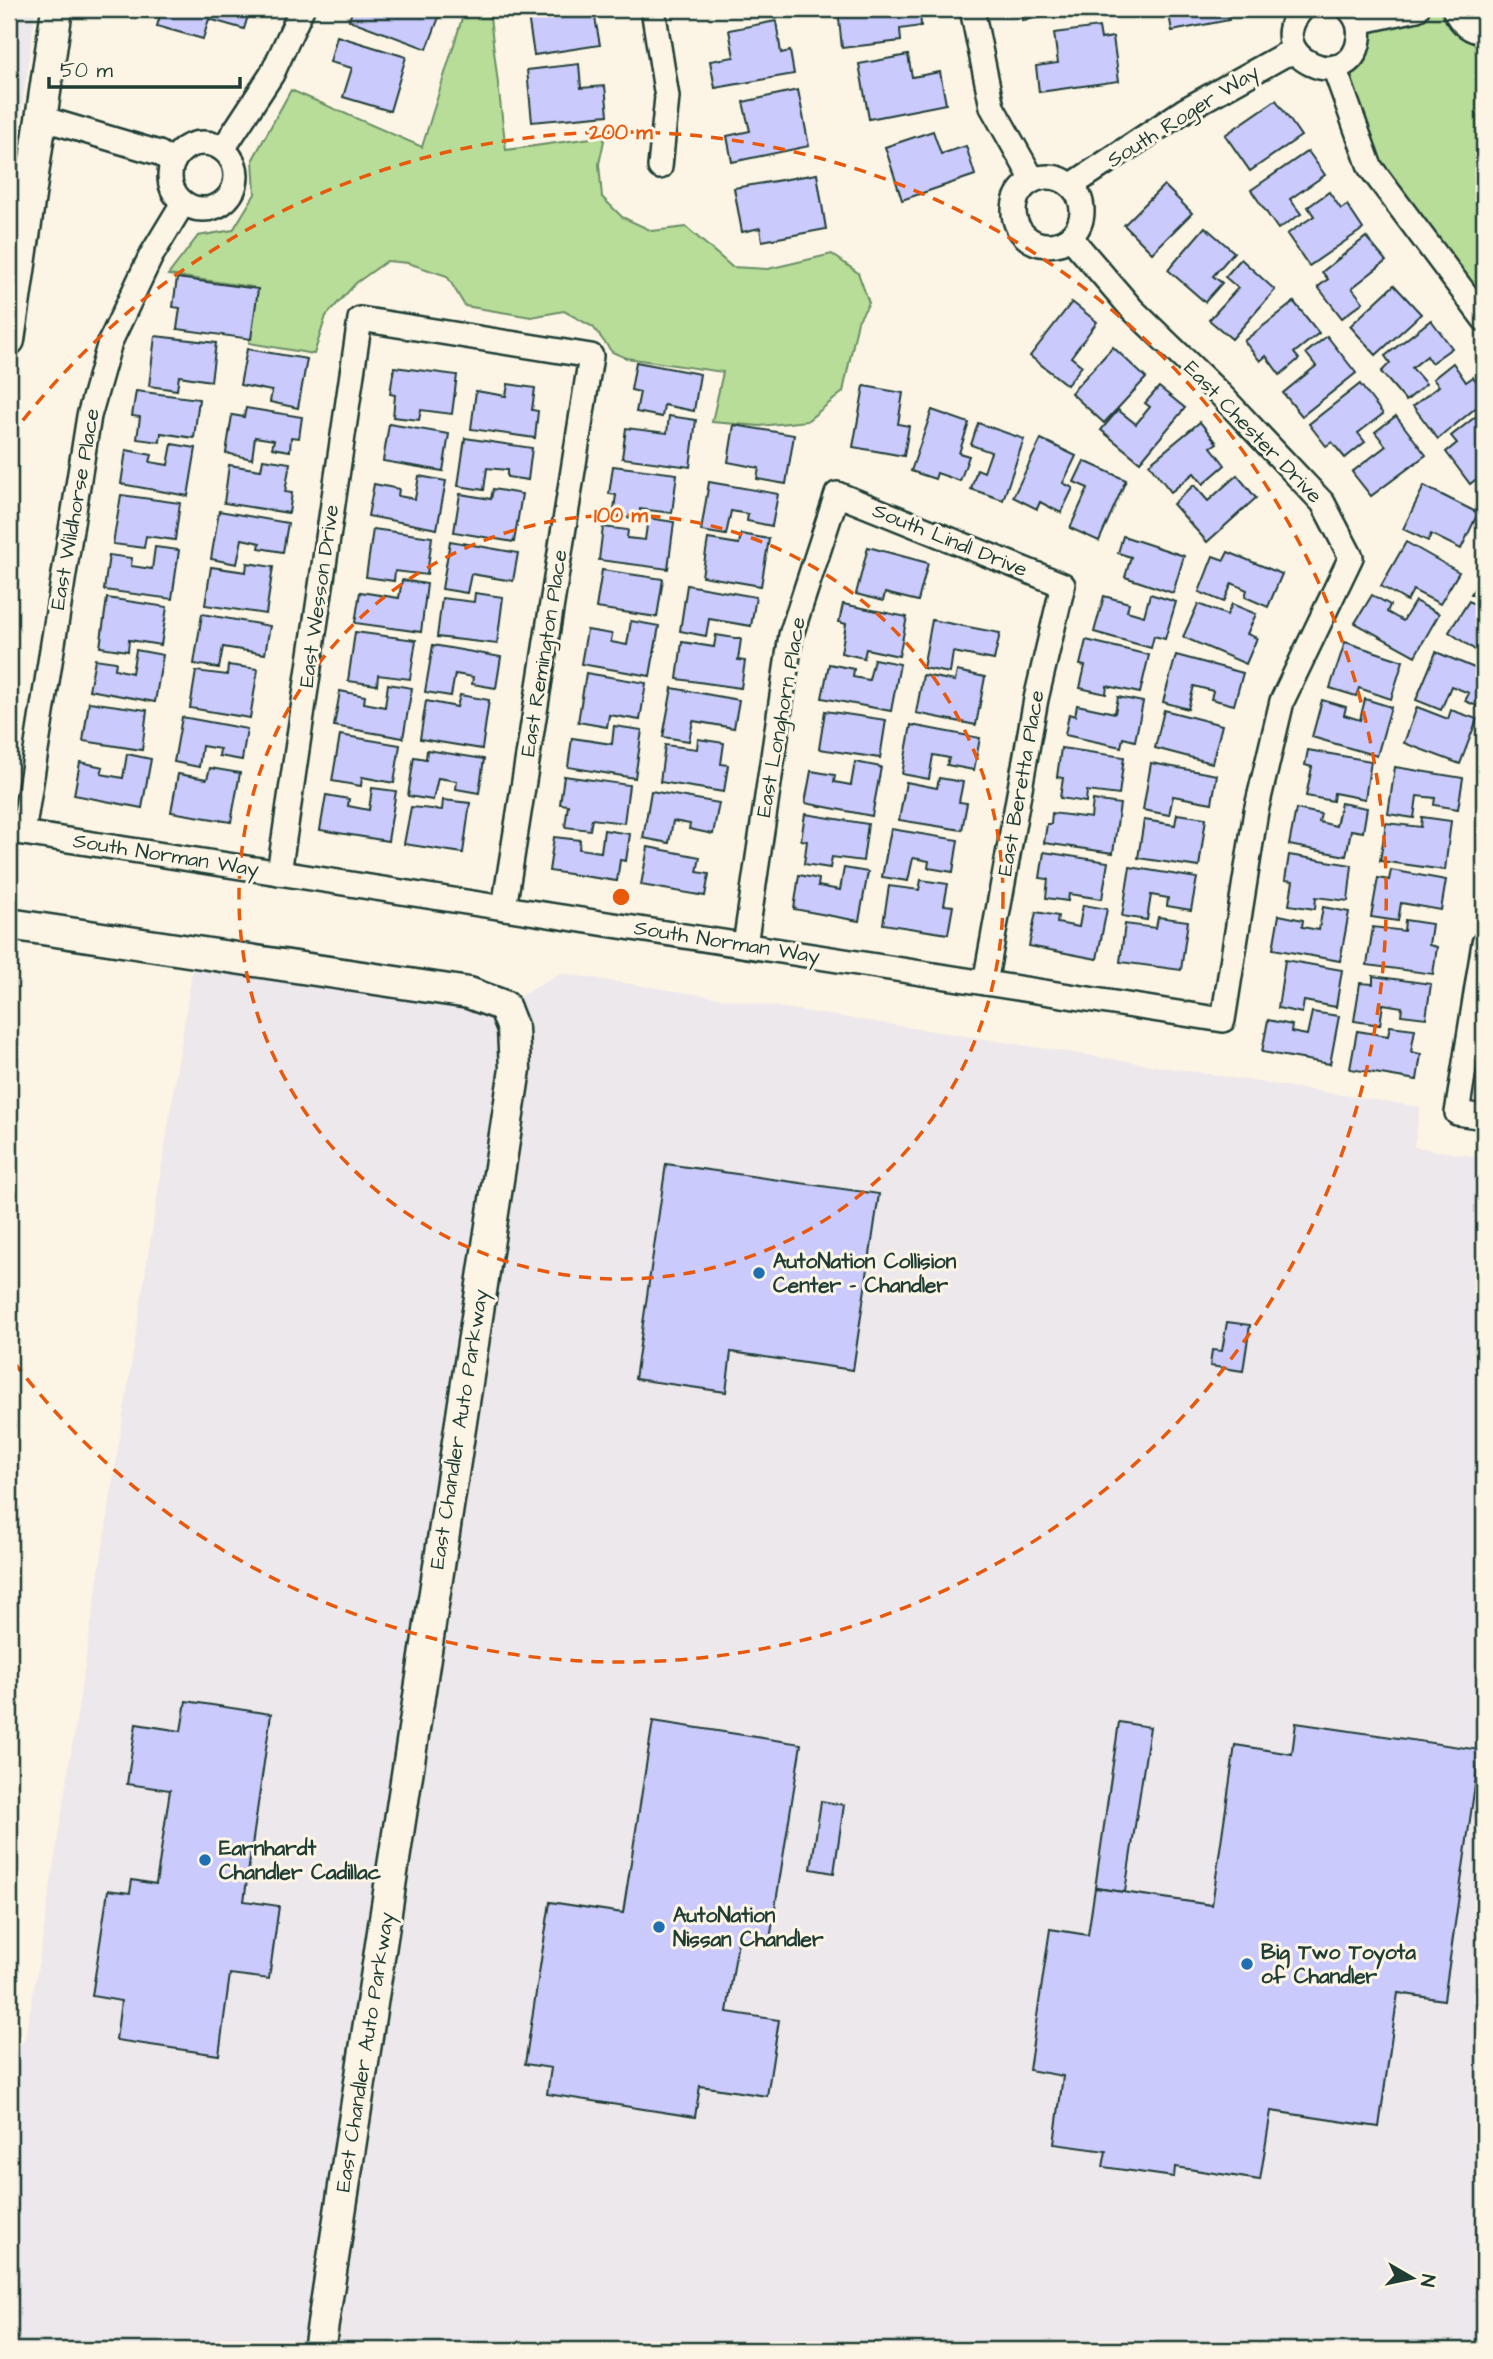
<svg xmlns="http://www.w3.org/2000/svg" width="1493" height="2359" font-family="'Architects Daughter',sans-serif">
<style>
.built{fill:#ede8ec}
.green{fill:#b7dd98;stroke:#6b8d66;stroke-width:2}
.building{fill:#cacafd;stroke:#1f3d34;stroke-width:2}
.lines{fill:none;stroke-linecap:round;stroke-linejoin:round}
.minor-casing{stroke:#1f3d34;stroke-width:28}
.tertiary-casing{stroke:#1f3d34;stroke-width:35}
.minor{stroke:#fcf5e5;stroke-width:23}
.tertiary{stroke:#fcf5e5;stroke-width:30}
.ring{fill:none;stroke:#e8590c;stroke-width:3.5;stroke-dasharray:12 9}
.poi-dot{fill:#1f6fb2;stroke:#fcf5e5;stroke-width:2.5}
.labels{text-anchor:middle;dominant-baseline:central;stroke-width:6;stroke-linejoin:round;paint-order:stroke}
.street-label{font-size:21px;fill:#1f3d34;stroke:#fcf5e5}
.poi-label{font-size:21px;font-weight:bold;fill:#1f3d34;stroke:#fcf5e5;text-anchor:start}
.centre{fill:#e8590c;stroke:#fcf5e5;stroke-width:3.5}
.ring-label{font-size:21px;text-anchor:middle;font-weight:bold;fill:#e8590c;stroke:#fcf5e5;stroke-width:6;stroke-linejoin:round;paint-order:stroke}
</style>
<rect width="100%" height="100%" fill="#fcf5e5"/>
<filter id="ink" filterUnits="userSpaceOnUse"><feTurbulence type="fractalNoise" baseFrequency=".0143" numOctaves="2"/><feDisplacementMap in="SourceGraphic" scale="14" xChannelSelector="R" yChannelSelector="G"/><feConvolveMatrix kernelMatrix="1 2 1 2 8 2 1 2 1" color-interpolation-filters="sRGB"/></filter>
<g filter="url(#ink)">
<g class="built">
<polygon points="9,9 36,9 9,197"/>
<polygon points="195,952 504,1006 560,973 1420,1107 1414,1147 1484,1158 1484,2350 9,2350 9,2060 25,2038 38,1966"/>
</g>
<g class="green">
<polygon points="465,9 489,9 506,150 605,136 599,164 602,197 622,217 652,231 686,227 732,267 768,269 832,254 858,273 869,303 858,321 843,392 807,421 760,426 712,422 723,372 626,358 612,352 593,327 564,311 531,317 465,306 447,276 408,263 387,261 356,283 326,316 314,354 249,343 253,287 168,275 198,236 233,230 255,194 253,159 291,90 422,147"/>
<polygon points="1349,9 1454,9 1484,32 1484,319 1370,167 1344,63 1353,55"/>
</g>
<g class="building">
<polygon points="162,9 250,9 244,29 209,19 203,39 157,26"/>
<polygon points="353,9 442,9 427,49 349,20"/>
<polygon points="527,9 582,9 583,13 594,12 600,45 534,55"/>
<polygon points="838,9 920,9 921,26 900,29 901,41 842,48"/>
<polygon points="1020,9 1098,9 1022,20"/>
<polygon points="1168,9 1227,9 1229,20 1172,31"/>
<polygon points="776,21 781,53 790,51 794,74 715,88 710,61 734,57 729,30"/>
<polygon points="1099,27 1101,39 1113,37 1119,81 1039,92 1036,66 1058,63 1054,33"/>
<polygon points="337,36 406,57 390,111 343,97 352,68 330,62"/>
<polygon points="908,55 912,77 940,72 946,104 869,119 859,64"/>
<polygon points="579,64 581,88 605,86 608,115 532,122 527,70"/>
<polygon points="798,90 809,146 732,162 727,136 750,131 743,102"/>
<polygon points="1276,100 1301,136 1250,171 1225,135"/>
<polygon points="933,131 941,154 966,146 975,175 902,200 885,147"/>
<polygon points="1308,151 1325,175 1290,199 1301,214 1278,229 1251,190"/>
<polygon points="817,174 826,229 762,241 760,228 742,232 734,188"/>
<polygon points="1164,185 1192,213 1152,253 1124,225"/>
<polygon points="1329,192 1341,209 1347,205 1363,229 1309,266 1287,234 1314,216 1308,207"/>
<polygon points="1205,227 1234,252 1213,276 1222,283 1205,302 1168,270"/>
<polygon points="1366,237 1386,261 1352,288 1363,302 1342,318 1318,287 1328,279 1322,272"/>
<polygon points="1241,259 1275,290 1232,339 1209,320 1238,288 1225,277"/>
<polygon points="177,278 258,289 251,339 177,329 180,308 173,307"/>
<polygon points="1394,285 1421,314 1376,355 1350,326"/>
<polygon points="1072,302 1097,322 1071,357 1082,366 1067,385 1030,356"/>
<polygon points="1294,302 1319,333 1294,353 1299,359 1280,375 1266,356 1260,361 1244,341"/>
<polygon points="1431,320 1452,348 1431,363 1427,356 1412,368 1426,384 1406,401 1381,372 1390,363 1385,356"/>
<polygon points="155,336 216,343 211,381 179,376 177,390 149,386"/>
<polygon points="1327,336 1356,373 1302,416 1283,393 1316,366 1306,353"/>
<polygon points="1113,347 1146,378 1104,423 1071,393"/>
<polygon points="247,349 307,359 298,408 270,402 272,391 240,385"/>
<polygon points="636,362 700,374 694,411 664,405 662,417 636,412 640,392 631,390"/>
<polygon points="1453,363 1466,382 1473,377 1484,391 1484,401 1438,439 1413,406 1439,386 1433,379"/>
<polygon points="394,367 457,375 452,414 421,410 419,420 393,417 395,395 390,394"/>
<polygon points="508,384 535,388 532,410 538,411 535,438 471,429 476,391 506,396"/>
<polygon points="1360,384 1383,414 1358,433 1365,442 1345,458 1332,442 1326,446 1309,424"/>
<polygon points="864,386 903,393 898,424 909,426 904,456 853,447"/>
<polygon points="1159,387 1185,408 1140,462 1101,430 1118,410 1136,424 1150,407 1145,403"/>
<polygon points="136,391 199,399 194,438 161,433 160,442 137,439 140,417 132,416"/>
<polygon points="246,408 302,417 299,438 291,437 290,451 272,448 274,440 255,437 252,459 226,453 232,415 244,417"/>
<polygon points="932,410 969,423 959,453 969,456 960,481 937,473 935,479 911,471"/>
<polygon points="1484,410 1484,451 1482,453 1484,456 1484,473 1470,484 1446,452 1457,443 1451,436"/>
<polygon points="669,416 696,420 690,467 622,458 626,428 667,433"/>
<polygon points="1396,416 1426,455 1371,496 1352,472 1386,446 1375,432"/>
<polygon points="1200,422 1217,443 1211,447 1225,465 1203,484 1194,473 1171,492 1149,464"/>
<polygon points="978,423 1024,439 1003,500 971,489 977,469 984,472 991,452 971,445"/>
<polygon points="389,424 449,434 443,471 383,461"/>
<polygon points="734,425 794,435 786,484 757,479 759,468 728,462"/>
<polygon points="465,438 532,448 528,480 507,477 507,470 487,468 484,490 458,486"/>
<polygon points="1041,439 1076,456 1063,483 1073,488 1061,513 1040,502 1037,509 1013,497"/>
<polygon points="172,444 196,448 188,496 121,484 126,450 152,455 150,462 168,465"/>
<polygon points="263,459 290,463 285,492 292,493 289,513 224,503 229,465 261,470"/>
<polygon points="1084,461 1126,480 1099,541 1070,528 1088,488 1074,482"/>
<polygon points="613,466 677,474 672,513 640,509 639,519 613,516 616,495 609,494"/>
<polygon points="1237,475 1256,498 1207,542 1173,504 1194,485 1208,501"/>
<polygon points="419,476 446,481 437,529 368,516 374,484 399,489 398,496 415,499"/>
<polygon points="709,482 778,494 772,526 747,521 748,514 731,511 726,535 701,531"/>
<polygon points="1424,486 1478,513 1461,549 1431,534 1428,541 1403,529"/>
<polygon points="493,489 522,494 514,542 454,532 460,494 491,499"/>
<polygon points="121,495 180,503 175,540 146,536 144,548 113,544"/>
<polygon points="219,511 288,523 283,552 259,548 260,543 242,539 237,564 211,559"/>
<polygon points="648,518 674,522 668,569 599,560 603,527 628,530 627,538 645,540"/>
<polygon points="373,529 432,537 427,575 395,571 394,581 366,577"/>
<polygon points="741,534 769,539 761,586 702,576 708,539 739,544"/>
<polygon points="1123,536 1184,556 1173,593 1125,577 1131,557 1118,553"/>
<polygon points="450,541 518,553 513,581 471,574 467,593 442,589"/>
<polygon points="1406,542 1459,572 1440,604 1413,590 1407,601 1381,586"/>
<polygon points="155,547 179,550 172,599 104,590 109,555 132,558 131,566 152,569"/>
<polygon points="868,547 928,563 918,601 885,593 883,601 856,594"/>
<polygon points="1228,552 1282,574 1268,607 1245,597 1247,590 1232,583 1224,602 1199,592 1213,556 1224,560"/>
<polygon points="247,563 273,567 266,614 205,605 211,567 246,572"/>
<polygon points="602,570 663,579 657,617 596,608"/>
<polygon points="1484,573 1484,603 1471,594"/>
<polygon points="402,580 427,584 421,632 355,623 360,592 399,598"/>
<polygon points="687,585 756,597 751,626 709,619 706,636 680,631"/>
<polygon points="475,593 503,597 497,644 437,637 442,598 474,602"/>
<polygon points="1150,594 1176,602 1165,639 1154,636 1151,648 1094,632 1104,596 1129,603 1127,611 1144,616"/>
<polygon points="1372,595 1390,605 1387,612 1403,621 1415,601 1439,614 1415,656 1355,623"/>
<polygon points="107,598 167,607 161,645 129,640 128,651 100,647"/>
<polygon points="1469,601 1484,611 1484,656 1449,632"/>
<polygon points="843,604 907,617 899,656 866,649 864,658 841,653 846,624 839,622"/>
<polygon points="1198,604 1227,615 1232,604 1256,614 1247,634 1257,638 1246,664 1183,637"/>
<polygon points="202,614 270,626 265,654 223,647 219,668 194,664"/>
<polygon points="932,620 1000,633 994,660 953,652 950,673 923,668"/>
<polygon points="631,621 659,626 650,676 581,664 587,630 612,634 611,642 627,645"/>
<polygon points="355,632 416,640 410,679 378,675 377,685 348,681"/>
<polygon points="716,635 741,639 738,660 745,661 741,688 677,679 682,642 714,647"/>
<polygon points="1086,640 1149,655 1140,693 1107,686 1106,694 1080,688 1085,666 1080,665"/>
<polygon points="1345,642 1403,661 1391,699 1359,688 1356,696 1330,688"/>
<polygon points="433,645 501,657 496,688 472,684 473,677 455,674 451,696 425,692"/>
<polygon points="136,650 163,655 155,702 89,690 95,659 116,662 115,669 132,673"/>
<polygon points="1436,652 1484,672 1484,709 1465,701 1469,693 1451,686 1441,710 1416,700"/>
<polygon points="1176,655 1243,673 1234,705 1211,699 1213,691 1194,686 1188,709 1163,702"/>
<polygon points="874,659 900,664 891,711 822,698 829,664 854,669 853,677 869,680"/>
<polygon points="228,665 258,669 250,718 190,708 196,671 227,675"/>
<polygon points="957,671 985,677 976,725 916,713 923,675 955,681"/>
<polygon points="586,673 646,683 640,720 609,715 607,727 578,722"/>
<polygon points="388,684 412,688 403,738 334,726 340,691 365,696 364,703 385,707"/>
<polygon points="672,688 739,700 734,728 693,721 689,741 663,737"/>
<polygon points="460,695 489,700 482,749 420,739 426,701 457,707"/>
<polygon points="1118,697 1143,702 1135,741 1123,738 1121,747 1065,735 1069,714 1075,716 1077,705 1115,713"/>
<polygon points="1365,699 1391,707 1377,756 1312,737 1322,700 1346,707 1344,715 1360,720"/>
<polygon points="89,702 147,710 142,750 83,741"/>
<polygon points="1417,707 1448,719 1451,710 1477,719 1460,764 1404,743"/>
<polygon points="1164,710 1222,725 1212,763 1155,748"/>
<polygon points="825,711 886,720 880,758 819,749"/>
<polygon points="182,717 247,729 242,760 219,756 220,749 202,746 199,767 174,762"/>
<polygon points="911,725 980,738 974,770 947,765 949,758 933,755 929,779 902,774"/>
<polygon points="614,726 642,730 635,778 568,767 572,738 612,744"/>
<polygon points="340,735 400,745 394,783 362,777 361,786 332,781"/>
<polygon points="698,739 724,743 721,764 728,765 724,792 660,782 665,745 697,749"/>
<polygon points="1061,748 1124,757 1119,795 1087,791 1086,802 1060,798 1063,778 1057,777"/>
<polygon points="427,750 484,759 479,793 456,789 457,781 438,778 433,800 408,796 414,757 426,759"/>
<polygon points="1308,750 1371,761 1365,799 1334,793 1333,801 1306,796 1312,767 1305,765"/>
<polygon points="127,754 151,759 142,808 74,795 80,762 103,767 101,774 123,778"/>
<polygon points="855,762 881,767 872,816 805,803 811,771 835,775 834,782 851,785"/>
<polygon points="1151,763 1217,775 1212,803 1173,796 1169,815 1143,810"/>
<polygon points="1395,767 1463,778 1458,809 1434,805 1435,798 1417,796 1414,818 1388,814"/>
<polygon points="210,768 240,773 231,822 171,812 178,774 207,779"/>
<polygon points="564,776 629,785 624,823 592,819 590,830 565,827 568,805 560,804"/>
<polygon points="939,778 963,782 959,802 967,803 962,830 899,820 906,782 937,788"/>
<polygon points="372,788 396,791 388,841 320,830 326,795 349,799 348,806 369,810"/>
<polygon points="651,791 719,803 713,834 689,829 690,824 673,821 669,843 643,838"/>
<polygon points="443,800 470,803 463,853 404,844 411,807 442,810"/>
<polygon points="1093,800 1120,804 1113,853 1044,843 1047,824 1051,824 1052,813 1091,818"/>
<polygon points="1341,803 1367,808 1363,832 1351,830 1346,856 1289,845 1296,809 1321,814 1319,822 1336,826"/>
<polygon points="805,814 868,824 863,861 832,857 830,868 804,864 807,841 801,840"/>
<polygon points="1177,814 1206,818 1199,867 1138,858 1144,820 1175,825"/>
<polygon points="1422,817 1451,821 1445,870 1380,861 1386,823 1421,827"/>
<polygon points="891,829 958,840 953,872 928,868 929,861 913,858 908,881 882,877"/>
<polygon points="604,830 630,834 626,861 620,860 617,881 549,871 554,837 580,840 579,849 601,852"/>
<polygon points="648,847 700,857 697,872 709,874 705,896 641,885"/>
<polygon points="1044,852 1108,862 1102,899 1069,894 1068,901 1046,898 1048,879 1040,878"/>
<polygon points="1289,855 1352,865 1348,901 1316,897 1315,909 1289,905 1293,881 1285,880"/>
<polygon points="1130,867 1197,878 1191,910 1167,906 1168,898 1151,895 1147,920 1122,916"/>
<polygon points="844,868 868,872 859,921 794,909 799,875 819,879 818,886 840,890"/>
<polygon points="1391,870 1446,880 1441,910 1401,903 1398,921 1371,917 1378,878 1389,880"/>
<polygon points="921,880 948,884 944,905 953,906 948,934 883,924 889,886 919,890"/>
<polygon points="1083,905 1107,909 1097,959 1029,946 1036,912 1058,916 1057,923 1079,927"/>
<polygon points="1323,907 1349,912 1340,961 1273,949 1279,915 1303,920 1302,927 1319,930"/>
<polygon points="1158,917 1188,921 1181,970 1120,962 1125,924 1156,928"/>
<polygon points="1405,920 1432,924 1429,945 1437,947 1433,974 1367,965 1373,927 1404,931"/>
<polygon points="1285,960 1342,970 1336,1007 1304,1001 1302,1013 1278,1008"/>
<polygon points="1373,976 1431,984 1426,1018 1401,1015 1402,1007 1383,1004 1380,1025 1354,1021 1360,983 1373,984"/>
<polygon points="1312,1012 1339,1016 1330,1064 1262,1052 1268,1020 1292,1025 1291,1032 1307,1035"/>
<polygon points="1390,1026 1415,1029 1411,1052 1421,1054 1417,1080 1350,1069 1357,1031 1388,1036"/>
<polygon points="666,1164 879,1194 853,1370 731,1352 726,1392 635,1379"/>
<polygon points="1227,1322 1250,1325 1243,1371 1210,1366 1212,1350 1222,1351"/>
<polygon points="186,1701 271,1714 244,1901 279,1906 269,1979 230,1974 219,2055 116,2040 121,2001 92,1996 108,1890 130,1893 132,1880 156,1884 170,1790 127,1784 136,1724 181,1731"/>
<polygon points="653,1721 801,1744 769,1946 738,1941 727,2012 779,2020 767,2096 700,2086 695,2117 547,2094 551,2068 525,2064 550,1902 623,1913"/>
<polygon points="1119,1722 1150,1727 1125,1892 1095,1888"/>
<polygon points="1296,1723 1480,1750 1444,2000 1398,1993 1379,2127 1271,2111 1260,2180 1175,2167 1174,2177 1103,2167 1106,2151 1054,2144 1063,2076 1029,2070 1050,1929 1088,1935 1095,1888 1212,1905 1235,1745 1292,1754"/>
<polygon points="821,1801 844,1805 834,1873 811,1869"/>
</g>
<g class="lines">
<g class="minor-casing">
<g id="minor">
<polyline points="653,9 667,97 660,167"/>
<polyline points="972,9 992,107 1033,180"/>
<path d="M 1302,9 C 1258,57 1351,97 1359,39 C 1361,27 1357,17 1349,9"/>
<path d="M 1454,9 C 1460,22 1469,31 1484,32"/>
<polyline points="1358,22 1417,9"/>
<polyline points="1334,67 1370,167 1484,319"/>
<polyline points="41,118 159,153 173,162"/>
<circle cx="203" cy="176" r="33"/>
<polyline points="223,149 272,74 302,9"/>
<circle cx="1048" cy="211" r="34"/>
<polyline points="1072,185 1185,110 1284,55 1296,53"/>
<polyline points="183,203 151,256 110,342 89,416 23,833 1223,1020 1256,811 1282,701 1351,557 1323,503 1220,394 1132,309 1070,237"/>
<polyline points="279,873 360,319 591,356 504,908"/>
<polyline points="1484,943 1457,1113 1484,1117"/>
<polyline points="745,945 791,635 837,494 1063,585 1036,699 985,983"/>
</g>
</g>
<g class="tertiary-casing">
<g id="tertiary">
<polyline points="9,340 57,9"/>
<polyline points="9,924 469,993 504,1006 513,1029 515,1069 319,2350"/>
</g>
</g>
<use href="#minor" class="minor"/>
<use href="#tertiary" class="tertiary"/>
</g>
</g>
<g class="ring">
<circle cx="621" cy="897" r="382"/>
<path d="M10 437A765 765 0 1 1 10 1357"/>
</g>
<g class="poi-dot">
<circle cx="759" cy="1273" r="7"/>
<circle cx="205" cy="1860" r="7"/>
<circle cx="659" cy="1927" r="7"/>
<circle cx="1247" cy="1964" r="7"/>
</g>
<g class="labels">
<g class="street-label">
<text transform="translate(1183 116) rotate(-32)">South Roger Way</text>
<text transform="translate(1253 432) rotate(46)">East Chester Drive</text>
<text transform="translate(75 509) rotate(-80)">East Wildhorse Place</text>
<text transform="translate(950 540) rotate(22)">South Lindl Drive</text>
<text transform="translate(319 596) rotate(-82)">East Wesson Drive</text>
<text transform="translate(544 653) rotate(-81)">East Remington Place</text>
<text transform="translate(781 717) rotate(-80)">East Longhorn Place</text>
<text transform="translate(1021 783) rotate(-80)">East Beretta Place</text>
<text transform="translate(166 855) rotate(9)">South Norman Way</text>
<text transform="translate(727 942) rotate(9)">South Norman Way</text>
<text transform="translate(459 1429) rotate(-81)">East Chandler Auto Parkway</text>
<text transform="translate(365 2052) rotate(-81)">East Chandler Auto Parkway</text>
</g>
<g class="poi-label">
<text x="773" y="1261">AutoNation Collision<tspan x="773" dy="24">Center - Chandler</tspan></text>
<text x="219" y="1848">Earnhardt<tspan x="219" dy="24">Chandler Cadillac</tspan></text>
<text x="673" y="1915">AutoNation<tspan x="673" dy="24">Nissan Chandler</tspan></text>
<text x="1261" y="1952">Big Two Toyota<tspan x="1261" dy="24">of Chandler</tspan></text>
</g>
</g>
<circle cx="621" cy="897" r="10" class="centre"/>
<g class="ring-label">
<text x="621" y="139">200 m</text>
<text x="621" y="522">100 m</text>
</g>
<rect width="1493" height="2359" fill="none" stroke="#fcf5e5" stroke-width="35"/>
<rect x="18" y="18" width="1458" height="2324" fill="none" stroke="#1f3d34" stroke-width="2.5" filter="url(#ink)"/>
<g transform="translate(1412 2278) rotate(99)" stroke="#fcf5e5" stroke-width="5" paint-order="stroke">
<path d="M0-5L12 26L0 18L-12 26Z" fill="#1f3d34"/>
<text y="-10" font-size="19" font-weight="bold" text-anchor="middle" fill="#1f3d34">N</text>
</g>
<path d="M49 77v10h191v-10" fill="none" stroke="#1f3d34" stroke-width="3.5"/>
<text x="60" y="77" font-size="21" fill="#1f3d34" stroke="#fcf5e5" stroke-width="5" paint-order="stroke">50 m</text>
</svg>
